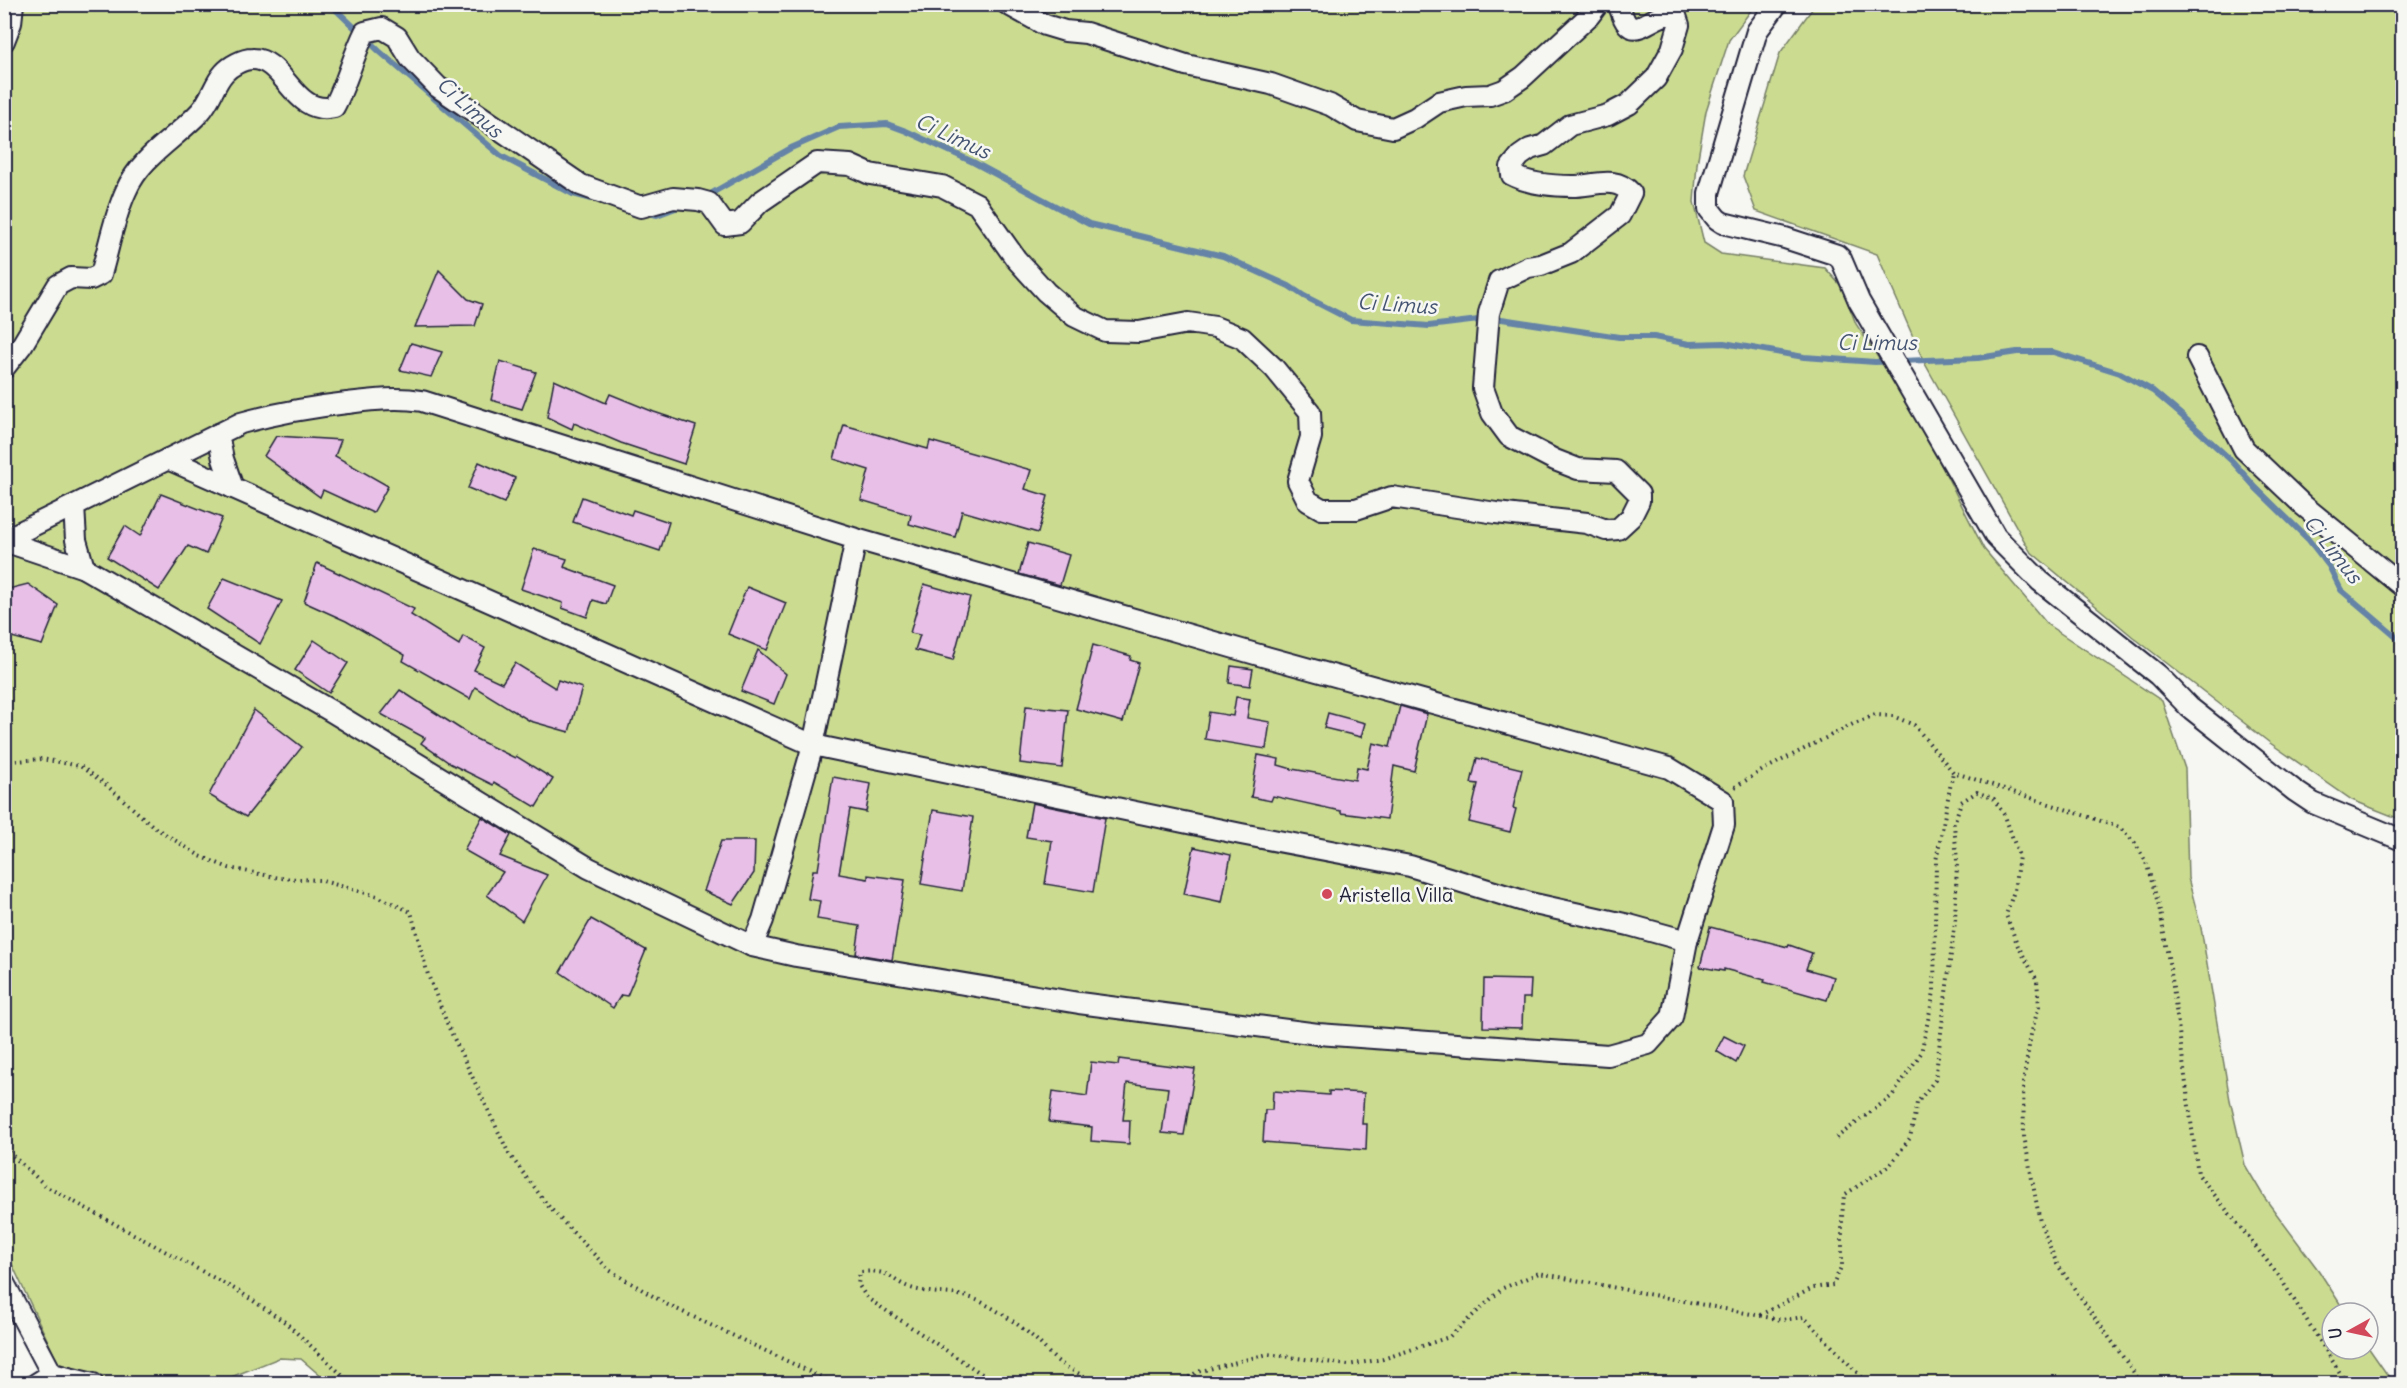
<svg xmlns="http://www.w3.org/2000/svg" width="2407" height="1388" font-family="Delius,sans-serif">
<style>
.green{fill:#cbdc91;stroke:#767f66;stroke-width:1.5}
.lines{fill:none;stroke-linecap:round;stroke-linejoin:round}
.stream{stroke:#6583a6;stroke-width:6}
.building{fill:#e8bfe6;stroke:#22223b;stroke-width:1.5}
.minor-casing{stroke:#22223b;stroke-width:24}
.path{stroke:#22223b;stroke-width:4;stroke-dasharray:1.5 4.5;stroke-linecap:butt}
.minor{stroke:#f6f6f2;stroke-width:20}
.poi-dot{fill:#d1495b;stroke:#f6f6f2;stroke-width:2}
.labels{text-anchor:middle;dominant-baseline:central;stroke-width:5;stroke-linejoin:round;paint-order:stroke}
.poi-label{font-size:20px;fill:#22223b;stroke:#f6f6f2;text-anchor:start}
.water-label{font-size:21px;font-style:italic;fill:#435371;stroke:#f6f6f2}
</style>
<rect width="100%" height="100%" fill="#f6f6f2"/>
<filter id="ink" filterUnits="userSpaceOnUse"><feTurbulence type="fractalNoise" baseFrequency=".0167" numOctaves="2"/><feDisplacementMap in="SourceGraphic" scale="12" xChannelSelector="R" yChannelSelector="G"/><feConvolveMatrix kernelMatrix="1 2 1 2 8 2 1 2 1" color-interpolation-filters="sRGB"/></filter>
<g filter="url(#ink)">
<g class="green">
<polygon points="5,5 1755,5 1729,40 1706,111 1697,164 1694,202 1704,243 1721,254 1825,268 1842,287 1856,324 1881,362 1919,409 1933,449 1984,549 2048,625 2162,701 2185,769 2188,878 2201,928 2230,1100 2245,1165 2264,1197 2319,1271 2346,1313 2332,1313 2332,1349 2368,1347 2393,1383 330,1384 301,1359 279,1358 216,1383 148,1383 105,1380 58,1363 5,1249"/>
<polygon points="1815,5 2402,5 2402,820 2352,800 2270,743 2133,637 2030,551 1924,362 1877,254 1756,211 1743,176 1780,53"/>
</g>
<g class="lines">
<g class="stream">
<polyline points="330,4 379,51 501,156 573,194 592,199"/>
<polyline points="705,197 791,148 839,127 887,124 906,131 973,162 1089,224 1223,256 1289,286 1304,296 1351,320 1429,326 1495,318 1619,337 1654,337 1689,344 1724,343 1804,357 1875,362 1978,358 2017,352 2053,352 2120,373 2153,391 2179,413 2232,461 2256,488 2308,539 2329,566 2341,590 2402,642"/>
<polyline points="645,212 657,215 681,206"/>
</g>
</g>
<g class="building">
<polygon points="439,270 468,299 482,304 475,326 415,327"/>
<polygon points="411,343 442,352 431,377 400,370"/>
<polygon points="500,361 536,372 522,409 491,400"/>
<polygon points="554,380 606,403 610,394 654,412 696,426 684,464 621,443 574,423 572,429 547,417"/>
<polygon points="844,425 928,449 930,441 1031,470 1025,489 1048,496 1038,533 962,511 955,537 909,524 911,515 861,500 869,470 834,459"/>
<polygon points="276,436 341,440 335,456 388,486 373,513 323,490 320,497 264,456"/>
<polygon points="479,462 515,478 504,503 468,488"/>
<polygon points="161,494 222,518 206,554 188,546 159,590 107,557 125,526 140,536"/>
<polygon points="582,497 631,515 633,510 669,522 660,551 573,522"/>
<polygon points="1028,543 1069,555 1060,585 1019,574"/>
<polygon points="534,549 567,559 564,567 613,585 606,604 593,600 587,617 562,608 563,603 521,589"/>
<polygon points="317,563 414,609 411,615 459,645 463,636 485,648 474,670 502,683 515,663 555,688 558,680 582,688 569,732 530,721 475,687 470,699 403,661 405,655 346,621 304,602"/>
<polygon points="224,578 282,601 260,644 207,609"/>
<polygon points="28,584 58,605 42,645 4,635 4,590"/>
<polygon points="924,584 970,597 953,660 915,650 920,635 910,633"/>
<polygon points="747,587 786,603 767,650 728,634"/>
<polygon points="314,640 348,663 329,693 295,670"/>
<polygon points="1093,645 1131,656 1130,660 1139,663 1123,722 1076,709"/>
<polygon points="758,650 786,674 774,704 741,691"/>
<polygon points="1231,666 1253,669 1250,686 1229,683"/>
<polygon points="400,690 476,739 515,758 516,756 553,779 536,807 494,782 493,785 451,764 421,743 425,738 381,714"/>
<polygon points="1236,697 1250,699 1247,718 1270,722 1266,749 1205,739 1209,712 1233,716"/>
<polygon points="1026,706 1068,710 1062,768 1020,763"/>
<polygon points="1400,706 1427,714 1414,771 1394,766 1387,819 1341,813 1341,811 1273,796 1271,801 1251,797 1258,755 1279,759 1278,765 1292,769 1355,780 1357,767 1367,769 1373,743 1390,747"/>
<polygon points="254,710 302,747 246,817 209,795"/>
<polygon points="1328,713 1365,723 1361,737 1324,728"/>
<polygon points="1477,758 1522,769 1513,808 1516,809 1510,832 1469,822 1478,784 1471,783"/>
<polygon points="833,777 871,784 866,812 850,809 839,874 868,879 868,875 905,880 892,960 856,954 860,926 817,919 820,901 808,899 813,870 818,870"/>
<polygon points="1032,803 1105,818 1093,892 1045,884 1052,841 1026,837"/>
<polygon points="933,810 973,817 962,891 921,884"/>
<polygon points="482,817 511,835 500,856 547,875 522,921 487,895 503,872 464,850"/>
<polygon points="721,841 755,841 754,873 733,904 704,891"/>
<polygon points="1194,847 1231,855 1222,902 1184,894"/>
<polygon points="591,919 646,950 627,996 621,995 613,1008 560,972"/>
<polygon points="1710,927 1788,947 1789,945 1812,953 1806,969 1834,977 1827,1000 1764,982 1765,980 1724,969 1724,971 1700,967"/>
<polygon points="1484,979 1531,980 1530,998 1523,998 1522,1028 1483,1027"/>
<polygon points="1724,1036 1744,1046 1736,1063 1716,1051"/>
<polygon points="1119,1059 1195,1069 1184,1135 1162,1133 1168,1088 1127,1083 1123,1120 1130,1120 1129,1144 1091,1141 1092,1127 1049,1122 1053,1091 1087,1096 1091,1062 1118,1065"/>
<polygon points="1273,1091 1329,1095 1329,1091 1364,1093 1362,1124 1367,1124 1366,1150 1263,1142 1265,1110 1272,1110"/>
</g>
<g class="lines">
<g class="minor-casing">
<g id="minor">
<polyline points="1007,4 1045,25 1065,31 1086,33 1186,65 1271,84 1330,105 1357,121 1393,128 1415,118 1439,102 1466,96 1490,95 1504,90 1523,77 1589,16 1598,4"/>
<polyline points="1777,4 1757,31 1709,193 1709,209 1717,219 1723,223 1785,238 1837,255 1841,259 1859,301 1996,537 2040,581 2158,675 2189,707 2295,791 2313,803 2402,840"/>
<polyline points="4,41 11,23 13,4"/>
<polyline points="2197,357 2244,449 2304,506 2402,586"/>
<path d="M 4,368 L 22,345 L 58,285 L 71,278 L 91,279 L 101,274 C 109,247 114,217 126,191 C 141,156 175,139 200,112 C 211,100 214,84 224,73 C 230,66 243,59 252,59 C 285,58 293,117 334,107 C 347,83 353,56 365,32 L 382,28 L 397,37 L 410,58 L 438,87 L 581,185 L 641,207 L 673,198 L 698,200 L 709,203 L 725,225 L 740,223 L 760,202 L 817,163 L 850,165 L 870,174 L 942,186 L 977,204 L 1016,259 L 1046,292 L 1074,316 L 1105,331 L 1139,332 L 1188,323 L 1215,327 L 1242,338 L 1274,368 L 1310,412 L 1311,437 L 1298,481 L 1308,501 L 1322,509 L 1356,509 L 1392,497 L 1496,513 L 1587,523 L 1606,530 L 1618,529 L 1631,517 L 1639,501 L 1639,494 L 1616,471 L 1578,469 L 1555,460 L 1509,436 L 1492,413 L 1483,388 L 1489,313 L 1499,281 L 1528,267 L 1541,265 L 1571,253 L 1620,215 L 1631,193 C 1615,175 1594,186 1573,186 C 1554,186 1529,184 1512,175 L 1511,167 L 1520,156 L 1530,149 L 1544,145 L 1570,125 L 1608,115 L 1629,104 L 1656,78 L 1672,49 L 1679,25 L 1675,13 C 1647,14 1630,51 1619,4"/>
<polyline points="218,434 223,459 233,488"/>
<polyline points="168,459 813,745 1241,834 1410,866 1530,903 1629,925 1687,941"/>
<polyline points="74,506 76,540 84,568"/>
<path d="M 4,540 L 241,423 C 277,413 311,407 347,403 C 373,400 397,397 422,401 L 856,539 L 813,745 L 763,920 L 752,946"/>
<polyline points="4,541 84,568 331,711 589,868 752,946 796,956 1079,1003 1318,1034 1608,1055 1648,1044 1672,1017 1687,941 1724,825 1723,801 1669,768 1259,655 856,539"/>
<polyline points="4,1283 52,1374 36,1384"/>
<polyline points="52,1374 93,1384"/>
</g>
</g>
<g class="path">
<polyline points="4,762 42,759 80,766 104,783 154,827 200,856 229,868 280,878 319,880 377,896 411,912 428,975 449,1028 509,1154 549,1207 609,1270 668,1305 836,1384"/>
<polyline points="1735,787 1763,770 1855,723 1875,715 1893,716 1914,725 1953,772 2119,827 2135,843 2146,862 2159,906 2172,979 2198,1174 2279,1276 2347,1384"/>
<polyline points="1836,1138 1892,1096 1921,1053 1934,992 1936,861 1953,772"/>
<polyline points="4,1148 47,1187 240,1292 285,1322 352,1384"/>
<polyline points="1760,1315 1813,1288 1833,1285 1842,1265 1842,1217 1844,1195 1890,1165 1910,1138 1917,1103 1935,1080 1955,922 1957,861 1954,824 1961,802 1977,792 1994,799 2005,816 2019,856 2014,891 2006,915 2018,946 2037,980 2039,1006 2031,1034 2023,1083 2024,1136 2040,1222 2057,1264 2142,1384"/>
<path d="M 997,1384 L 867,1298 L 858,1284 L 860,1272 C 892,1269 887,1279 911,1288 C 935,1296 959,1290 983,1303 C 999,1311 1018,1324 1032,1336 C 1042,1344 1049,1355 1059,1362 C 1073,1372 1088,1378 1104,1384"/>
<polyline points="1179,1384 1197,1372 1268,1354 1348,1365 1383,1359 1449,1337 1503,1288 1539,1273 1782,1320 1804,1317 1868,1384"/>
</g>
<use href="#minor" class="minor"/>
</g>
</g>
<circle class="poi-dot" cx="1327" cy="894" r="6"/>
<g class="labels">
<g class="poi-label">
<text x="1339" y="894">Aristella Villa</text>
</g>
<g class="water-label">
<text transform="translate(470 107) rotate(42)">Ci Limus</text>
<text transform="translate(953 136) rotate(25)">Ci Limus</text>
<text transform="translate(1397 304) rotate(4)">Ci Limus</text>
<text x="1877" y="342">Ci Limus</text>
<text transform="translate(2333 549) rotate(52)">Ci Limus</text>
</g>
</g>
<rect width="2407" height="1388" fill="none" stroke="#f6f6f2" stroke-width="24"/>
<rect x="12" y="12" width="2383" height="1364" fill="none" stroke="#22223b" stroke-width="2" filter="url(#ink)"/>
<g transform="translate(2350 1331) rotate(262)"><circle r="28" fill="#f6f6f2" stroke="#a1a1a9" stroke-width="1.5"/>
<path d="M0-4.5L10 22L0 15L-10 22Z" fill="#d1495b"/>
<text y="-9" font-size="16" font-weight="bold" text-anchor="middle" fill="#22223b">U</text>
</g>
</svg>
